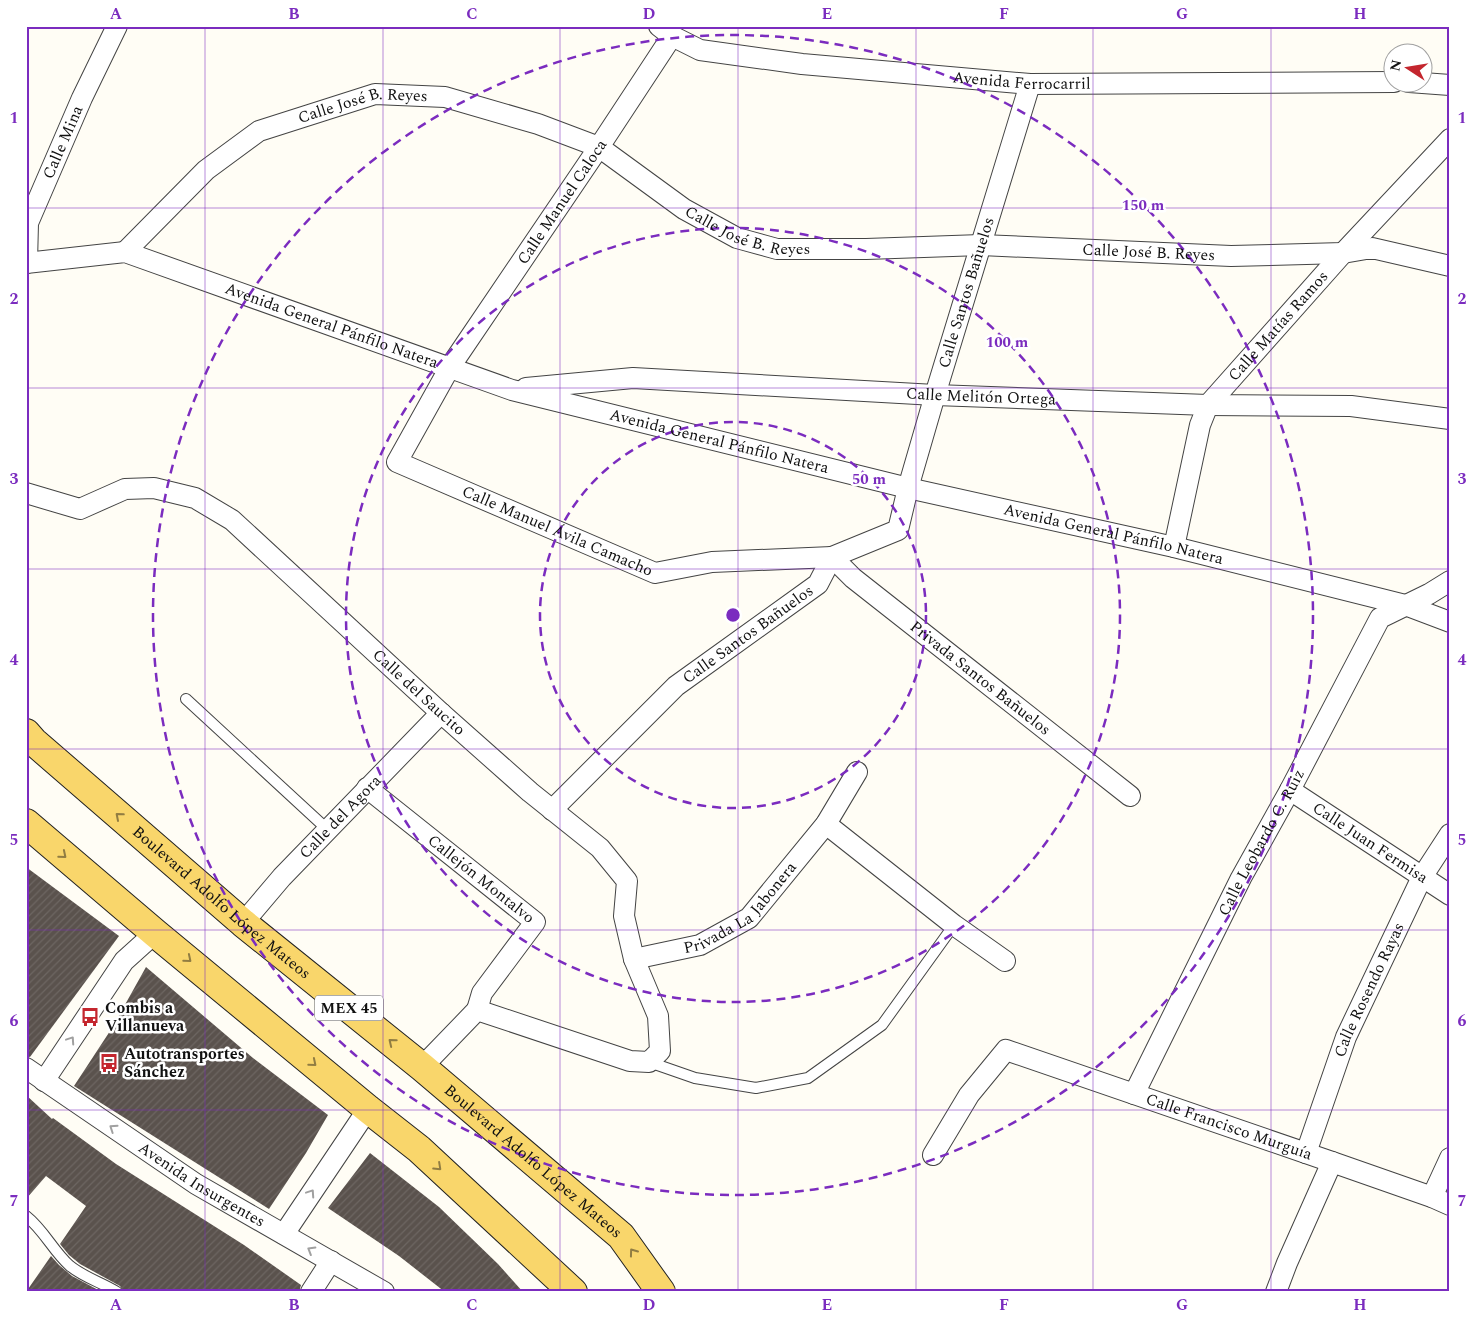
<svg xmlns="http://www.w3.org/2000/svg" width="1476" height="1318" font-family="Spectral,serif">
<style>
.building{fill:url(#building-hatch)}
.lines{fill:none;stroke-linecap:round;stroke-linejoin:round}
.service-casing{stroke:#444;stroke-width:12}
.minor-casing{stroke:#444;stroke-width:22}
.primary-casing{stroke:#222;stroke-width:30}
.service{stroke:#fff;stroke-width:10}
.minor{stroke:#fff;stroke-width:20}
.primary{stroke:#f9d66b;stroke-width:28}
.oneway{stroke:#917d42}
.oneway2{stroke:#a0a0a0}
.grid{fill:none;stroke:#7b2cbf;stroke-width:1;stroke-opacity:0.55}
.ring{fill:none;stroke:#7b2cbf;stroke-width:2.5;stroke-dasharray:9 6}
.labels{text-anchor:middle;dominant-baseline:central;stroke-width:5;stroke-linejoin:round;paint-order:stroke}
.shield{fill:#fff;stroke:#585858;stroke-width:1}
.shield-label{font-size:15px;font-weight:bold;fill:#111}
.street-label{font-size:16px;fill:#111;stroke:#fff}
.poi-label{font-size:16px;font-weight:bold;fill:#111;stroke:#fff;text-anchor:start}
.centre{fill:#7b2cbf;stroke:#fff;stroke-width:2.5}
.ring-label{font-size:15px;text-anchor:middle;font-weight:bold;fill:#7b2cbf;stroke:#fff;stroke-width:5;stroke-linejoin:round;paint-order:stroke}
.neatline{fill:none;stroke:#7b2cbf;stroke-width:2}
.grid-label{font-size:16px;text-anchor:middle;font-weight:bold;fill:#7b2cbf}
</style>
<defs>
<pattern id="building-hatch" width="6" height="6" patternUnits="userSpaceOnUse" patternTransform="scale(1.25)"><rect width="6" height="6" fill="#5a524d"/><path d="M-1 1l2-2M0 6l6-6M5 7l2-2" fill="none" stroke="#6d6662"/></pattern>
</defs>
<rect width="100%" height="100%" fill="#fffdf5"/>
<g class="building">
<polygon points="26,867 119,936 30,1057 26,1056"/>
<polygon points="146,967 253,1058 328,1115 306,1153 269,1209 74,1086 112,1028"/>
<polygon points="26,1095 52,1119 53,1118 116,1164 244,1245 301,1285 299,1292 124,1292 120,1286 80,1264 69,1255 60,1244 86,1206 46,1176 26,1199"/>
<polygon points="370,1153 439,1207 498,1264 523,1292 445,1292 399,1256 328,1208"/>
<polygon points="51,1256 59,1265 72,1276 102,1292 26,1292"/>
</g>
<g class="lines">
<g class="service-casing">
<g id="service">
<polyline points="186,699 328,830"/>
<polyline points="649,1062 695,1078 756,1088 808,1078 882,1025 954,925"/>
<path d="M 26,1216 C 44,1230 53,1251 70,1266 C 85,1278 101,1282 117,1292"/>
</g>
</g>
<g class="minor-casing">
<g id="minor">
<path id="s1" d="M 659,26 L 672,36 L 700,50 L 802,64 L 1030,84 L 1394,82"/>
<path id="s2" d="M 672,36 L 599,147 L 450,367 L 397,462 L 655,573 L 712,562 L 832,557 L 853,578 L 1130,796"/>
<polyline points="1409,82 1450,85"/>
<path id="s3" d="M 125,252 L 206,170 L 259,131 L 375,94 L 445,97 L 538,124 L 599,147 L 684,209 L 737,238 L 777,249 L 866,249 L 981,245 L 1231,256 L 1343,253 L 1372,248 L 1450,266"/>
<path id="s4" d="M 26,263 L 125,252 L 512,390 L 908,488 L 1174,547 L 1405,605 L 1450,622"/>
<path id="s5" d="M 27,263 L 28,223 L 82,98 L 117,26"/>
<path id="s6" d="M 526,388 L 633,378 L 935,395 L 1208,405 L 1351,406 L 1450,419"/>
<path id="s7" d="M 26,493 L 80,509 L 125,489 L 154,488 L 195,498 L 232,520 L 441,713 L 530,792 L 600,848 L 627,881 L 624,916 L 634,959 L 658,1016 L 660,1051 L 649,1062 L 630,1061 L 477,1010 L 422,1067"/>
<path id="s8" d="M 1174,547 L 1200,425 L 1208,405 L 1343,253 L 1450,139"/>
<path id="s9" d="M 367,788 L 535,922 L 482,993 L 477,1010"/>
<path id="s10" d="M 1290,790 L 1450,895"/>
<path id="s11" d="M 552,810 L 676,686 L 818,584 L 832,557 L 898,530 L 908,488 L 935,395 L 1030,84"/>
<polyline points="826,824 954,925 1005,961"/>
<path id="s12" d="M 243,923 L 282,877 L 441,713"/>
<path id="s13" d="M 634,959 L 700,945 L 749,918 L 826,824 L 857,772"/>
<path id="s14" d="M 26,1068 L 196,1184 L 384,1292"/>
<polyline points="44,1081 124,961 155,933"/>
<path id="s15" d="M 1134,1094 L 1241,878 L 1290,790 L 1380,618 L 1429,594 L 1450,581"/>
<path id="s16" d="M 1306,1153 L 1346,1037 L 1422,877 L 1450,834"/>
<path id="s17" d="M 933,1155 L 969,1095 L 1006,1050 L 1332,1162 L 1432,1197 L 1450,1205"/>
<polyline points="1432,1197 1450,1158"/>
<polyline points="284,1234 368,1109"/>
<polyline points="311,1292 331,1261"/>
<polyline points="1276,1292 1287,1263 1332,1162"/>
</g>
</g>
<g class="primary-casing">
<g id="primary">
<path id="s18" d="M 26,733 L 33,741 L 243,923 L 422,1067 L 621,1236 L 661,1292"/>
<polyline points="26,823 155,933 368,1109 419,1149 573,1292"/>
</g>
</g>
<use href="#service" class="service"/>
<use href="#minor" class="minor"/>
<use href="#primary" class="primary"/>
</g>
<defs><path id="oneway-chevron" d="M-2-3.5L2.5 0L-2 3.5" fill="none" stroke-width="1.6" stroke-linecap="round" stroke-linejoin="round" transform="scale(1.25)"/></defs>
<g class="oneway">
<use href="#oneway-chevron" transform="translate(119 816) rotate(-139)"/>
<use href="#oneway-chevron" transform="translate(63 855) rotate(40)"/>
<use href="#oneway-chevron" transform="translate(188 959) rotate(40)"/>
<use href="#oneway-chevron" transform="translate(392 1042) rotate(-141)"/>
<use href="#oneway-chevron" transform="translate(313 1063) rotate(40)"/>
<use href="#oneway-chevron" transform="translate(438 1167) rotate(43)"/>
<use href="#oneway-chevron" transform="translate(633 1252) rotate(-126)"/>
</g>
<g class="oneway2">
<use href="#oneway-chevron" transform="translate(71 1040) rotate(-56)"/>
<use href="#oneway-chevron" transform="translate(113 1128) rotate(-146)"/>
<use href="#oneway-chevron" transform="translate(311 1193) rotate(-56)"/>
<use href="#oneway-chevron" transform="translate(311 1250) rotate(-149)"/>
</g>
<path class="grid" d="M 205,26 L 205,1292M 383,26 L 383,1292M 560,26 L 560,1292M 738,26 L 738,1292M 916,26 L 916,1292M 1093,26 L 1093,1292M 1271,26 L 1271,1292M 26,208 L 1450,208M 26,388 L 1450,388M 26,569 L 1450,569M 26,749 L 1450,749M 26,930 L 1450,930M 26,1110 L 1450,1110"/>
<g class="ring">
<circle cx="733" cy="615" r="193"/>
<circle cx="733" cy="615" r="387"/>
<circle cx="733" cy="615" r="580"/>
</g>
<defs>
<g id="bus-bare" transform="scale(1.5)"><path d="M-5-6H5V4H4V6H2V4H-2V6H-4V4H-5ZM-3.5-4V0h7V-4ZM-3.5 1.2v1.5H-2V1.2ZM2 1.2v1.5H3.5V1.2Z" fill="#c4262e" stroke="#fff" stroke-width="2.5" paint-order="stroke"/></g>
</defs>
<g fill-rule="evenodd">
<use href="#bus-bare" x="90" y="1017"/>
<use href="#bus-bare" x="109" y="1063"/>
</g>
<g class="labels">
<rect class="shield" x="315" y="995.5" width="68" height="25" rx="4"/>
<g class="shield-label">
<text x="349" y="1008">MEX 45</text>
</g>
<g class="street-label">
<text stroke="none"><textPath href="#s1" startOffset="371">Avenida Ferrocarril</textPath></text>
<text stroke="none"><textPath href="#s3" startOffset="289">Calle José B. Reyes</textPath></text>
<text stroke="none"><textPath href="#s5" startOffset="128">Calle Mina</textPath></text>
<text transform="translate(562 202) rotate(-56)">Calle Manuel Caloca</text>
<text stroke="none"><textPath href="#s3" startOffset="709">Calle José B. Reyes</textPath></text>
<text stroke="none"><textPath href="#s3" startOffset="1114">Calle José B. Reyes</textPath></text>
<text stroke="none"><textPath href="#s11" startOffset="699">Calle Santos Bañuelos</textPath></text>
<text stroke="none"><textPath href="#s4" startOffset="319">Avenida General Pánfilo Natera</textPath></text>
<text stroke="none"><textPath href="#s8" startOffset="252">Calle Matías Ramos</textPath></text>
<text stroke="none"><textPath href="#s6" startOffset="456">Calle Melitón Ortega</textPath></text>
<text stroke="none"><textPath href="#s4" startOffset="724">Avenida General Pánfilo Natera</textPath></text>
<text stroke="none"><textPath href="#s2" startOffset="682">Calle Manuel Ávila Camacho</textPath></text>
<text stroke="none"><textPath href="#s4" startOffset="1129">Avenida General Pánfilo Natera</textPath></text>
<text stroke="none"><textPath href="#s11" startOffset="264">Calle Santos Bañuelos</textPath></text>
<text stroke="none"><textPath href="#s2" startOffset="1158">Privada Santos Bañuelos</textPath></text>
<text stroke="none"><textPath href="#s7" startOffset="474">Calle del Saucito</textPath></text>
<text stroke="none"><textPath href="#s12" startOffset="144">Calle del Agora</textPath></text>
<text stroke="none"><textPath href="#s15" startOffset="282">Calle Leobardo C. Ruiz</textPath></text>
<text stroke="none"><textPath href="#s10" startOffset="96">Calle Juan Fermisa</textPath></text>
<text stroke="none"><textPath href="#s9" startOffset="146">Callejón Montalvo</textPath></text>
<text stroke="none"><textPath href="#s18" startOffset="259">Boulevard Adolfo López Mateos</textPath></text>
<text stroke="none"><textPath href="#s13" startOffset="122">Privada La Jabonera</textPath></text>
<text stroke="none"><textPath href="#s16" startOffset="175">Calle Rosendo Rayas</textPath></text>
<text stroke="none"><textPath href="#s17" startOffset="364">Calle Francisco Murguía</textPath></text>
<text stroke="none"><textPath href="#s18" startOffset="664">Boulevard Adolfo López Mateos</textPath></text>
<text stroke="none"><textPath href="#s14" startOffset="211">Avenida Insurgentes</textPath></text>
</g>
<g class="poi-label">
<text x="105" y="1008">Combis a<tspan x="105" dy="18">Villanueva</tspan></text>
<text x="124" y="1054">Autotransportes<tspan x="124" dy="18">Sánchez</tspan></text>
</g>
</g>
<circle cx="733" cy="615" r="8" class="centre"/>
<g class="ring-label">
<text x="1143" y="210">150 m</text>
<text x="1007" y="347">100 m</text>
<text x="869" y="484">50 m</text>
</g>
<rect width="1476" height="1318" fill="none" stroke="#ffffff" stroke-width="55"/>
<g transform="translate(1408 68) rotate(282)"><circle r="24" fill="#ffffff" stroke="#a0a0a0"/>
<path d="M0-4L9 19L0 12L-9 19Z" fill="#c4262e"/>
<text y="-8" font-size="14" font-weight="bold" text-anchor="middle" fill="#111111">N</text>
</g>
<rect x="28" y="28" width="1420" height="1262" class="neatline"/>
<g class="grid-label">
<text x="116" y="19">A</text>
<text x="294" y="19">B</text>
<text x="472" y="19">C</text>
<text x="649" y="19">D</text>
<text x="827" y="19">E</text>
<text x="1004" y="19">F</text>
<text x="1182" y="19">G</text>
<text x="1360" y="19">H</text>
<text x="14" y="123">1</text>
<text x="1462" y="123">1</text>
<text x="14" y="304">2</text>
<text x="1462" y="304">2</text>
<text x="14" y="484">3</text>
<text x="1462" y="484">3</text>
<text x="14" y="665">4</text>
<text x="1462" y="665">4</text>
<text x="14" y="845">5</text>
<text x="1462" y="845">5</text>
<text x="14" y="1026">6</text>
<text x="1462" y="1026">6</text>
<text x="14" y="1206">7</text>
<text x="1462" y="1206">7</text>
<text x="116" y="1310">A</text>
<text x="294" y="1310">B</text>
<text x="472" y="1310">C</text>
<text x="649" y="1310">D</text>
<text x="827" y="1310">E</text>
<text x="1004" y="1310">F</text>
<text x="1182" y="1310">G</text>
<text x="1360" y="1310">H</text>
</g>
</svg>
